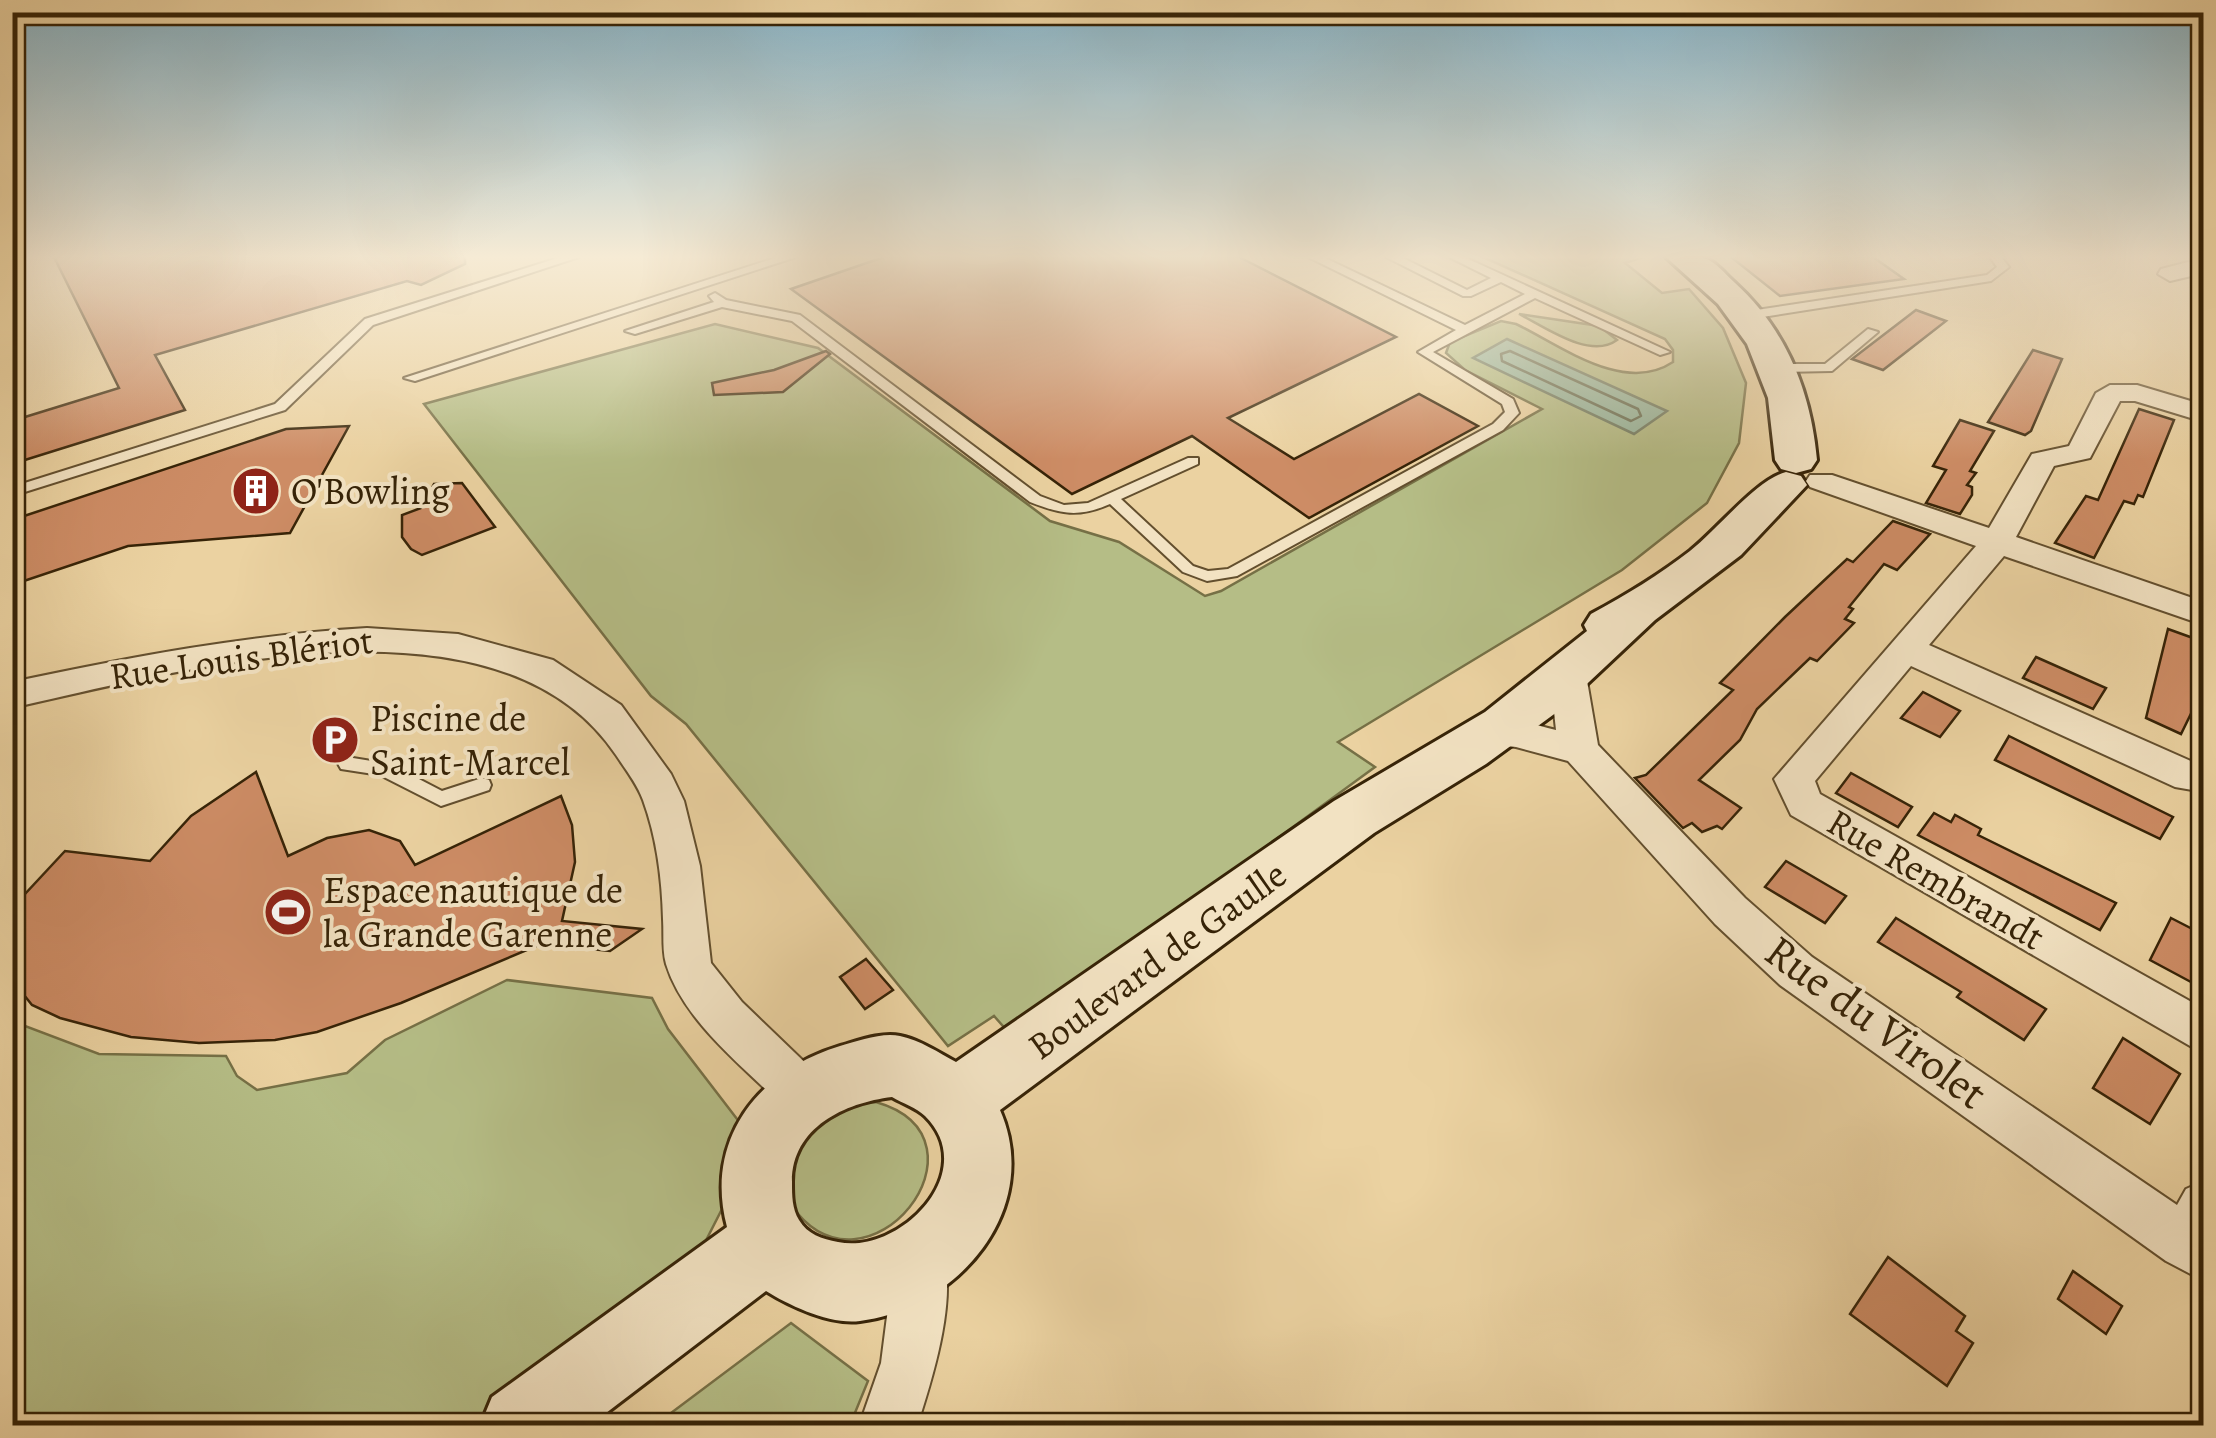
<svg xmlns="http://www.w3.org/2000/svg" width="2216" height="1438" font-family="Alegreya,serif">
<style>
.green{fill:#b5bd86;stroke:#767046;stroke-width:2.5}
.water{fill:#99b8a0;stroke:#717c63;stroke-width:2.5}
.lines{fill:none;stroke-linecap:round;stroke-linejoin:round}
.shore{stroke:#686e54;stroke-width:2.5}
.building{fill:#cd8c65;stroke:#362307;stroke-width:2.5}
.lane-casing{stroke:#634f2e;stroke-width:4}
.street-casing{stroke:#634f2e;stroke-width:4}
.secondary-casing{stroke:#362307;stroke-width:6}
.lane{fill:#f2e2c2;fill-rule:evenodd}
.street{fill:#f2e2c2;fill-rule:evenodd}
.secondary{fill:#f2e2c2;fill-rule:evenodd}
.labels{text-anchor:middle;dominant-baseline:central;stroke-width:8;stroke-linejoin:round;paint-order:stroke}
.poi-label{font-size:38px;fill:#362307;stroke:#f2e2c2;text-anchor:start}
.street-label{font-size:38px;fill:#362307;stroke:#f2e2c2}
.near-street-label{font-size:45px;fill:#362307;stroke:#f2e2c2}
</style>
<rect width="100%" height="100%" fill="#ebd2a1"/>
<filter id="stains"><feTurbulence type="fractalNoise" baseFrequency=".002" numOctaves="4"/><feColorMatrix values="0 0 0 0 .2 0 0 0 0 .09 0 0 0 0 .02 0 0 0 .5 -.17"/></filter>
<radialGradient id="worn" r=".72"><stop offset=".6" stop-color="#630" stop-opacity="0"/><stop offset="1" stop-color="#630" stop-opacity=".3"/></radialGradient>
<g class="green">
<path d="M 1483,257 L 1643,257 L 1625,263 L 1662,293 L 1689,289 L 1723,328 L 1746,383 L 1739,443 L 1707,503 L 1622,570 L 1338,742 L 1375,767 L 1010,1034 L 994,1016 L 948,1046 L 686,724 L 651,696 L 424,404 L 715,324 L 818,348 L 1050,521 L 1119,542 L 1205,596 L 1221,591 L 1542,409 L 1465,370 L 1446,353 L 1450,342 L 1501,321 L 1516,324 C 1560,345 1624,395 1673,362 L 1673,350 L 1665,339 Z"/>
<path d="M 1519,314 L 1599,326 L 1617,340 C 1590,360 1545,327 1519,314 Z"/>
<polygon points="507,980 652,998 668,1029 747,1132 723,1207 696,1260 649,1302 475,1425 13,1425 12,1021 99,1054 226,1056 237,1076 257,1090 347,1073 385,1040"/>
<path d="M 876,1102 C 1003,1139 866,1312 791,1205 C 790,1193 786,1175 789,1164 C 798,1125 841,1103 876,1102 Z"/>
<polygon points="791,1323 868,1381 850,1425 655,1425"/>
</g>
<polygon class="water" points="1507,339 1667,411 1634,434 1473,358"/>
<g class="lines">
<polygon class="shore" points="1510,351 1638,409 1641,416 1631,421 1502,361 1501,354"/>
</g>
<g class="building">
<polygon points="54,257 465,257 465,264 421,285 407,281 155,355 185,410 12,464 12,421 119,388"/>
<polygon points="884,257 1239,257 1396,337 1228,418 1294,459 1419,394 1478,426 1309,518 1192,436 1072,494 791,289"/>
<polygon points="1731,257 1873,257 1904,279 1780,296"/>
<polygon points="1916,310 1946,321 1883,370 1852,359"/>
<polygon points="2033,350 2062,359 2031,431 2025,435 1988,422"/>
<polygon points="826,351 830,354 783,392 714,395 712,383 774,370"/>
<polygon points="2139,409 2174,420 2143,497 2138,495 2134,504 2124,501 2094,558 2055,543 2086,496 2098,500"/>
<polygon points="1960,420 1994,431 1970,471 1976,473 1967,485 1972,487 1972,495 1960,514 1926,503 1946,470 1933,466"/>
<polygon points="349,426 290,533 128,546 12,585 12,520 286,429"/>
<polygon points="462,483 495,527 422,555 411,549 402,537 402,515 421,508 434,484"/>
<polygon points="1893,521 1930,534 1897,570 1884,564 1849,607 1853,609 1845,619 1854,623 1817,661 1810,658 1757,709 1740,740 1699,780 1741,808 1722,829 1717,826 1702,832 1692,823 1683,828 1635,778 1646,775 1733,690 1720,683 1785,617 1847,559 1853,562"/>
<polygon points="2168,629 2204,642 2204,687 2181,734 2146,718"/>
<polygon points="2036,657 2106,688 2093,709 2023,678"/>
<polygon points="1923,692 1960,711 1940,737 1901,718"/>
<polygon points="2009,736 2173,817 2160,839 1995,760"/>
<polygon points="256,772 288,856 327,838 369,830 400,841 415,865 561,796 572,825 575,862 562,921 642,929 610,951 541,944 401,1003 317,1032 275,1040 199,1043 131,1037 60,1018 32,1005 12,980 12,908 65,851 150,861 191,816"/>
<polygon points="1851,773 1912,807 1898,827 1836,793"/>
<polygon points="1934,813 1951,822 1955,815 1981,829 1978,835 2116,903 2100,930 1918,835"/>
<polygon points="1786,861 1846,896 1825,923 1765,887"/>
<polygon points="1896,918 2046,1009 2024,1040 1957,997 1961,992 1878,942"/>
<polygon points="2171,918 2204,935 2204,989 2150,960"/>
<polygon points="866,959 893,990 865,1009 840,977"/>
<polygon points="2123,1038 2180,1074 2150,1124 2093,1088"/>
<polygon points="1888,1257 1965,1316 1956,1331 1973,1343 1947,1386 1850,1314"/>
<polygon points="2073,1271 2122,1306 2106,1334 2058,1299"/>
</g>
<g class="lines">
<g class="lane-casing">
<g id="lane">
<polygon points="561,257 579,257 373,325 285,410 12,496 12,487 275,404 365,319"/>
<polygon points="778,257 796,257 415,381 404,378"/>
<path d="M 1308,257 L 1323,257 L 1465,325 L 1525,294 L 1501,282 L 1471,296 L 1463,296 L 1386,257 L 1401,257 L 1467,290 L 1491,278 L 1449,257 L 1464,257 L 1670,352 L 1660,355 L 1535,298 L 1433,352 L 1513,399 L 1519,413 L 1503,430 L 1237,576 L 1207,581 L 1183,572 L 1110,504 C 1078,518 1061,514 1030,502 L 792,321 L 722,307 L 635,334 L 625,331 L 714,302 L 709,296 L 715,293 L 726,300 L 800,315 L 1040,496 L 1064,505 L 1088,503 L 1188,458 L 1198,458 L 1198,464 L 1121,499 L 1193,566 L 1208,571 L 1228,569 L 1493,424 L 1505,412 L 1502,404 L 1418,352 L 1456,330 Z"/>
<polygon points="1990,257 2001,257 2009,267 1991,281 1750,319 1744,315 1750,311 1987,275 1997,267"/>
<polygon points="1868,329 1878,332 1832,371 1781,372 1775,368 1781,364 1825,364"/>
<polygon points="337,739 343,741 353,758 390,764 442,791 482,778 489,780 491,785 489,790 441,806 380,775 341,769 328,746 331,741"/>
</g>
</g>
<g class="street-casing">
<g id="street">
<polygon points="2204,258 2204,273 2170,281 2158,274 2161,269"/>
<polygon points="2110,385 2137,385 2204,405 2204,422 2135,401 2120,401 2090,458 2054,466 2016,537 2204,602 2204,625 2004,556 1929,645 2193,762 2204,762 2204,792 2175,787 1911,666 1815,781 1820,794 2204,1009 2204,1054 1791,815 1774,779 1976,546 1810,487 1806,481 1810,475 1832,475 1989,528 2032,454 2069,446 2096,393"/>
<path d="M 367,628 L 458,634 L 553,660 L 621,705 L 671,774 L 684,801 L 700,866 L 711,963 L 742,1002 L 820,1077 L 827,1093 L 820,1109 L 803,1116 L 786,1109 C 745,1068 684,1022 666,964 C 662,950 664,934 663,919 C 662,880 657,838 643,800 C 637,784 626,770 616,755 C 500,582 181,670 12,708 L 12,682 C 130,657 246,635 367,628 Z"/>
<path d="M 1568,662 L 1581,666 L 1586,675 L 1598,745 L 1745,898 L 1812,957 L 2177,1205 L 2186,1189 L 2204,1181 L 2204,1281 L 2166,1261 L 1780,985 L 1715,924 L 1568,761 L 1516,747 L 1476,743 L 1470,733 L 1476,723 C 1504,715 1528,723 1556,730 L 1550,675 L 1555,666 Z"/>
<path d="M 921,1235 L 940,1243 C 960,1292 933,1377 917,1426 L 859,1426 L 881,1363 L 894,1262 L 902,1243 Z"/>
</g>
</g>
<g class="secondary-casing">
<g id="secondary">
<path d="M 1666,257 C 1677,257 1694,254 1704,258 C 1715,261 1726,275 1734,282 C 1786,329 1811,392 1817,460 L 1811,469 L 1796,473 L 1781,469 L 1775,460 L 1768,398 L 1747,344 L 1718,304 Z"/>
<path d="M 1786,472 L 1801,476 L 1807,485 L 1741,555 L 1655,620 L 1557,712 L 1486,764 L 1374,833 L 1000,1110 C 1043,1208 959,1308 860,1321 C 831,1325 790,1306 766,1291 L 589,1426 L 480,1426 L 492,1397 L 727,1227 C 704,1141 757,1071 840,1046 C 858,1041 882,1032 900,1036 C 920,1040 939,1053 956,1062 L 1334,801 L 1485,712 L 1587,631 L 1584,625 L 1591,614 C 1626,595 1659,575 1690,551 C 1717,530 1756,480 1786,472 ZM 892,1097 C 902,1103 917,1108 925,1116 C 982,1172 899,1255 838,1242 C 822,1239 807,1234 799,1220 C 792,1209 792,1195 792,1183 C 791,1128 844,1103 892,1097 Z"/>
</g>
</g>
<use href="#lane" class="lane"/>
<use href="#street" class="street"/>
<use href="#secondary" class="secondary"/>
</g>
<linearGradient id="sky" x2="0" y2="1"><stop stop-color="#88b6cb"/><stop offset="0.56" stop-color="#f6ebd5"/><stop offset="1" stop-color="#f6ebd5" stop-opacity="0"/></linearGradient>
<rect width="2216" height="459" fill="url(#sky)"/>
<defs>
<g id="building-disc" transform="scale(2.5)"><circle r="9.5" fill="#8f2418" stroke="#f2e2c2"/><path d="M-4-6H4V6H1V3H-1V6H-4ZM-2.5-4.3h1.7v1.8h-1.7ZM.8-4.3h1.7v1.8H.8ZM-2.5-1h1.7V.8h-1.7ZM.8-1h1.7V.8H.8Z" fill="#fff"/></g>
<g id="parking-disc" transform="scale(2.5)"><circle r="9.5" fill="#8f2418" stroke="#f2e2c2"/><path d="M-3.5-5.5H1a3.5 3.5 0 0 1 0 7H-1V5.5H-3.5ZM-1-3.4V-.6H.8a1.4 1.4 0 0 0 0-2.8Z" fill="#fff"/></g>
<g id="stadium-disc" transform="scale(2.5)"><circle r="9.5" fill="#8f2418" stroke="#f2e2c2"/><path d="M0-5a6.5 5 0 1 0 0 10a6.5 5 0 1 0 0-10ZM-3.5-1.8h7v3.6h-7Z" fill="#fff"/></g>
</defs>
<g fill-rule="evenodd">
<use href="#building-disc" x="256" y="491"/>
<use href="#parking-disc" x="335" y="740"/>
<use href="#stadium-disc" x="288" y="912"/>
</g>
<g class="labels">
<g class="poi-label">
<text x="291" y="491">O'Bowling</text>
<text x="370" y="718">Piscine de<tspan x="370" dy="44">Saint-Marcel</tspan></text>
<text x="323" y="890">Espace nautique de<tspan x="323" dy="44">la Grande Garenne</tspan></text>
</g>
<g class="street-label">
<text transform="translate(241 658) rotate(-8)">Rue Louis Blériot</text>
<text transform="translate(1936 879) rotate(30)">Rue Rembrandt</text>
<text transform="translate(1157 960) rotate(-36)">Boulevard de Gaulle</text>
</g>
<g class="near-street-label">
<text transform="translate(1876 1022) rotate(36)">Rue du Virolet</text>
</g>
</g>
<rect width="2216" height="1438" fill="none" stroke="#ebd2a1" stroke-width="50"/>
<rect x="15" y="15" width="2186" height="1408" fill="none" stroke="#362307" stroke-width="5"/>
<rect x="25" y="25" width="2166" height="1388" fill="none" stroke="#362307" stroke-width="2.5"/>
<rect width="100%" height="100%" filter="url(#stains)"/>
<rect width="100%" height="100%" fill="url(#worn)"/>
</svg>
